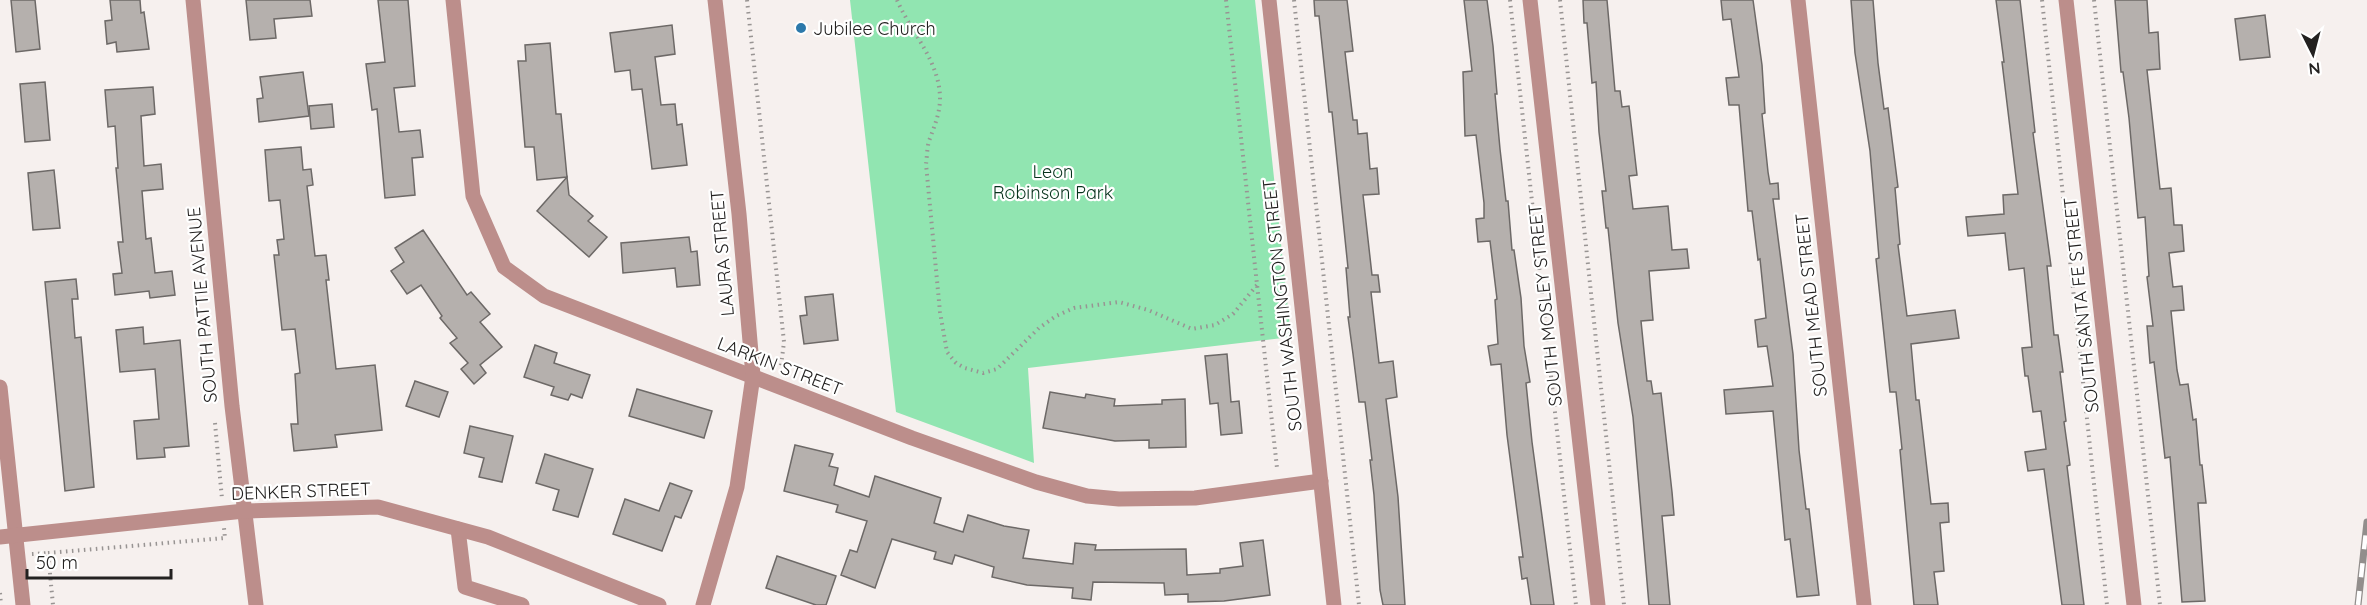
<svg xmlns="http://www.w3.org/2000/svg" width="2367" height="605" font-family="Quicksand,sans-serif">
<style>
.green{fill:#91e5b1}
.building{fill:#b5b0ad;stroke:#6d6967;stroke-width:1.5}
.lines{fill:none;stroke-linecap:round;stroke-linejoin:round}
.path{stroke:#989493;stroke-width:4;stroke-dasharray:1.5 4.5;stroke-linecap:butt}
.minor{stroke:#bc8e8b;stroke-width:15}
.rail-casing{stroke:#928e8c;stroke-width:7}
.rail{stroke:#fff;stroke-width:4.5;stroke-dasharray:14;stroke-linecap:butt}
.poi-dot{fill:#2c79ab;stroke:#fff;stroke-width:2}
.labels{text-anchor:middle;dominant-baseline:central;stroke-width:4.5;stroke-linejoin:round;paint-order:stroke}
.poi-label{font-size:18px;fill:#232120;stroke:#fff;text-anchor:start}
.park-label{font-size:18px;fill:#06321c;stroke:#fff}
.street-label{font-size:18px;fill:#232120;stroke:#fff}
</style>
<rect width="100%" height="100%" fill="#f6f0ee"/>
<polygon class="green" points="850,0 1255,0 1291,337 1028,368 1034,463 896,412"/>
<g class="building">
<polygon points="11,0 35,0 40,49 16,52"/>
<polygon points="110,0 140,0 141,13 144,12 149,49 117,52 116,42 107,44 105,21 112,20"/>
<polygon points="246,0 310,0 312,16 274,19 276,38 250,40"/>
<polygon points="378,0 408,0 415,86 394,88 399,132 420,130 423,157 412,158 415,195 385,198 377,109 372,110 366,64 385,62"/>
<polygon points="1314,0 1347,0 1353,51 1345,52 1353,120 1357,120 1358,134 1367,133 1370,169 1377,168 1379,194 1363,195 1372,275 1378,275 1380,292 1371,292 1379,363 1393,361 1397,397 1386,399 1398,497 1405,605 1383,605 1380,590 1374,495 1370,460 1372,460 1365,402 1359,402 1353,354 1348,317 1350,317 1346,268 1348,268 1332,112 1329,112 1319,16 1315,16"/>
<polygon points="1464,0 1487,0 1493,46 1497,94 1495,94 1500,149 1506,201 1508,201 1512,250 1514,250 1521,298 1524,346 1530,382 1526,383 1532,442 1554,605 1531,605 1527,578 1522,579 1519,557 1523,557 1507,435 1501,364 1491,365 1488,346 1498,344 1495,300 1497,299 1490,241 1478,242 1476,219 1484,218 1484,203 1476,135 1465,136 1463,72 1472,71"/>
<polygon points="1583,0 1607,0 1615,91 1620,91 1622,107 1629,106 1637,175 1629,176 1633,209 1668,206 1672,250 1687,249 1689,268 1649,271 1653,320 1641,321 1647,381 1651,381 1653,394 1661,393 1672,492 1674,515 1662,516 1670,605 1649,605 1633,417 1618,323 1608,228 1606,228 1602,191 1606,191 1599,132 1596,82 1592,83 1587,23 1584,23"/>
<polygon points="1721,0 1753,0 1762,65 1765,113 1762,114 1768,172 1770,184 1778,183 1779,199 1773,199 1793,354 1799,450 1806,509 1809,509 1819,595 1797,597 1790,539 1785,540 1773,411 1726,414 1724,390 1773,386 1767,346 1758,347 1755,320 1766,318 1760,259 1758,260 1752,211 1748,211 1739,105 1729,105 1726,78 1739,77 1731,19 1723,20"/>
<polygon points="1851,0 1873,0 1878,63 1884,109 1888,108 1898,187 1895,188 1900,244 1898,245 1907,316 1955,310 1959,338 1911,344 1916,400 1919,400 1931,504 1948,503 1949,522 1940,523 1944,571 1934,572 1938,605 1914,605 1900,450 1902,449 1896,392 1890,392 1876,259 1879,258 1870,151 1855,53"/>
<polygon points="1996,0 2020,0 2035,132 2033,133 2051,266 2047,266 2054,335 2058,335 2063,372 2060,372 2066,421 2064,422 2070,465 2067,466 2084,605 2062,605 2044,469 2028,471 2025,452 2046,449 2041,411 2033,412 2028,376 2025,376 2022,348 2032,347 2024,268 2009,270 2005,233 1968,236 1966,217 2004,214 2003,195 2018,194 2002,62 2004,62"/>
<polygon points="2115,0 2147,0 2149,33 2158,32 2160,69 2147,70 2160,189 2171,188 2174,225 2182,225 2184,251 2169,253 2173,287 2182,286 2184,310 2171,311 2177,370 2180,385 2188,384 2193,420 2196,419 2200,465 2202,465 2206,503 2198,503 2205,601 2182,602 2170,457 2165,458 2154,362 2150,363 2147,326 2153,326 2147,277 2149,276 2145,217 2138,218 2129,118 2123,72 2121,72"/>
<polygon points="2265,15 2270,57 2240,60 2235,19"/>
<polygon points="672,25 675,54 655,57 661,105 675,104 677,125 682,124 687,165 652,169 642,89 632,90 630,70 615,72 610,33"/>
<polygon points="550,43 556,114 561,114 567,177 537,180 534,147 525,147 518,61 526,61 525,45"/>
<polygon points="303,72 309,116 259,122 257,99 263,98 260,77"/>
<polygon points="45,82 50,140 25,142 20,84"/>
<polygon points="153,87 155,114 141,116 144,166 161,164 163,189 142,191 146,239 151,238 155,273 172,271 175,295 150,298 149,291 115,295 113,274 122,273 118,242 123,242 116,168 118,168 115,126 108,127 105,90"/>
<polygon points="332,104 334,127 311,129 309,106"/>
<polygon points="301,147 303,170 311,169 313,185 307,186 315,256 326,255 329,280 326,280 336,369 375,365 382,430 335,435 337,447 294,451 291,424 298,424 295,374 300,373 295,329 282,330 274,255 279,255 277,240 284,239 280,200 269,201 265,150"/>
<polygon points="54,170 60,228 33,230 28,173"/>
<polygon points="567,177 569,195 593,216 588,221 607,237 589,257 537,211"/>
<polygon points="423,230 467,295 471,292 490,314 480,322 502,347 480,365 486,373 474,384 461,369 468,363 450,343 457,338 440,318 442,316 421,285 407,294 391,271 404,262 395,248"/>
<polygon points="689,237 691,252 697,251 700,285 677,287 675,268 623,273 621,243"/>
<polygon points="76,279 78,299 72,299 75,338 81,337 94,487 65,491 45,282"/>
<polygon points="833,294 838,340 804,344 800,316 807,315 805,297"/>
<polygon points="143,327 144,344 180,340 189,446 164,448 165,457 137,459 134,421 159,419 155,369 120,372 116,330"/>
<polygon points="535,345 557,353 554,363 590,375 582,398 571,394 568,400 551,395 554,387 524,377"/>
<polygon points="1227,354 1231,402 1239,401 1242,433 1221,435 1218,403 1210,404 1205,356"/>
<polygon points="415,381 448,392 439,417 406,406"/>
<polygon points="637,389 712,411 704,438 629,416"/>
<polygon points="1050,392 1085,398 1086,394 1115,399 1114,406 1162,404 1162,400 1185,399 1186,447 1149,448 1149,440 1115,441 1043,428"/>
<polygon points="470,426 513,436 502,482 479,477 484,458 464,453"/>
<polygon points="795,445 833,454 829,466 838,468 834,485 869,497 875,476 941,498 934,523 963,532 968,515 1004,526 1029,530 1023,558 1073,564 1075,543 1096,545 1095,550 1186,549 1187,575 1220,573 1220,569 1243,566 1240,543 1263,540 1270,595 1224,601 1188,602 1188,594 1165,595 1164,583 1093,582 1091,600 1072,598 1073,588 1027,585 992,577 994,567 955,555 952,564 934,559 936,552 892,539 875,588 841,575 850,550 857,552 867,521 836,512 838,505 784,491"/>
<polygon points="545,454 593,469 578,517 553,510 559,490 536,483"/>
<polygon points="670,483 692,491 681,518 675,516 662,551 613,534 625,499 659,511"/>
<polygon points="777,556 836,576 826,605 816,605 766,588"/>
</g>
<g class="lines">
<g class="path">
<polyline points="747,0 784,342 781,366"/>
<path d="M 897,0 C 911,33 941,62 940,101 C 939,116 934,127 929,141 C 927,148 927,157 926,164 L 940,312 L 947,352 L 956,363 L 965,368 L 983,373 L 997,369 L 1039,328 L 1056,316 L 1074,308 L 1119,302 L 1148,310 L 1192,329 L 1215,325 L 1233,314 L 1257,285"/>
<polyline points="1226,0 1277,468"/>
<polyline points="1294,0 1359,605"/>
<polyline points="1510,0 1576,605"/>
<polyline points="1560,0 1624,605"/>
<polyline points="2042,0 2107,605"/>
<polyline points="2094,0 2160,605"/>
<polyline points="215,423 222,499"/>
<polyline points="48,553 225,538 224,528"/>
<polyline points="32,554 48,553 53,605"/>
<polyline points="0,593 1,605"/>
</g>
<g class="minor">
<polyline points="193,0 232,406 256,605"/>
<polyline points="453,0 473,196 504,267 544,296 912,438 1036,482 1087,496 1119,499 1195,498 1321,481"/>
<polyline points="1269,0 1334,605"/>
<polyline points="1530,0 1598,605"/>
<polyline points="1798,0 1864,605"/>
<polyline points="2066,0 2134,605"/>
<polyline points="0,387 23,605"/>
<polyline points="458,529 465,587 522,605"/>
<polyline points="0,537 244,511 378,507 488,537 659,605"/>
<polyline points="703,605 737,487 753,376 739,214 715,0"/>
</g>
<g class="rail-casing">
<polyline id="rail" points="2358,605 2367,522"/>
</g>
<use href="#rail" class="rail"/>
</g>
<circle class="poi-dot" cx="801" cy="28" r="6"/>
<g class="labels">
<g class="poi-label">
<text x="813" y="28">Jubilee Church</text>
</g>
<g class="park-label">
<text x="1053" y="171">Leon<tspan x="1053" dy="21">Robinson Park</tspan></text>
</g>
<g class="street-label">
<text transform="translate(722 253) rotate(-95)">LAURA STREET</text>
<text transform="translate(202 305) rotate(-95)">SOUTH PATTIE AVENUE</text>
<text transform="translate(1282 305) rotate(-96)">SOUTH WASHINGTON STREET</text>
<text transform="translate(1545 305) rotate(-96)">SOUTH MOSLEY STREET</text>
<text transform="translate(1811 305) rotate(-96)">SOUTH MEAD STREET</text>
<text transform="translate(2081 305) rotate(-96)">SOUTH SANTA FE STREET</text>
<text transform="translate(780 366) rotate(21)">LARKIN STREET</text>
<text transform="translate(301 491) rotate(-2)">DENKER STREET</text>
</g>
</g>
<g transform="translate(2313 54) rotate(174)" stroke="#ffffff" stroke-width="4.5" paint-order="stroke">
<path d="M0-4.5L10 22L0 15L-10 22Z" fill="#232120"/>
<text y="-9" font-size="16" font-weight="bold" text-anchor="middle" fill="#232120">N</text>
</g>
<path d="M27 569v9h144v-9" fill="none" stroke="#232120" stroke-width="3"/>
<text x="36" y="569" font-size="18" fill="#232120" stroke="#ffffff" stroke-width="4.5" paint-order="stroke">50 m</text>
</svg>
